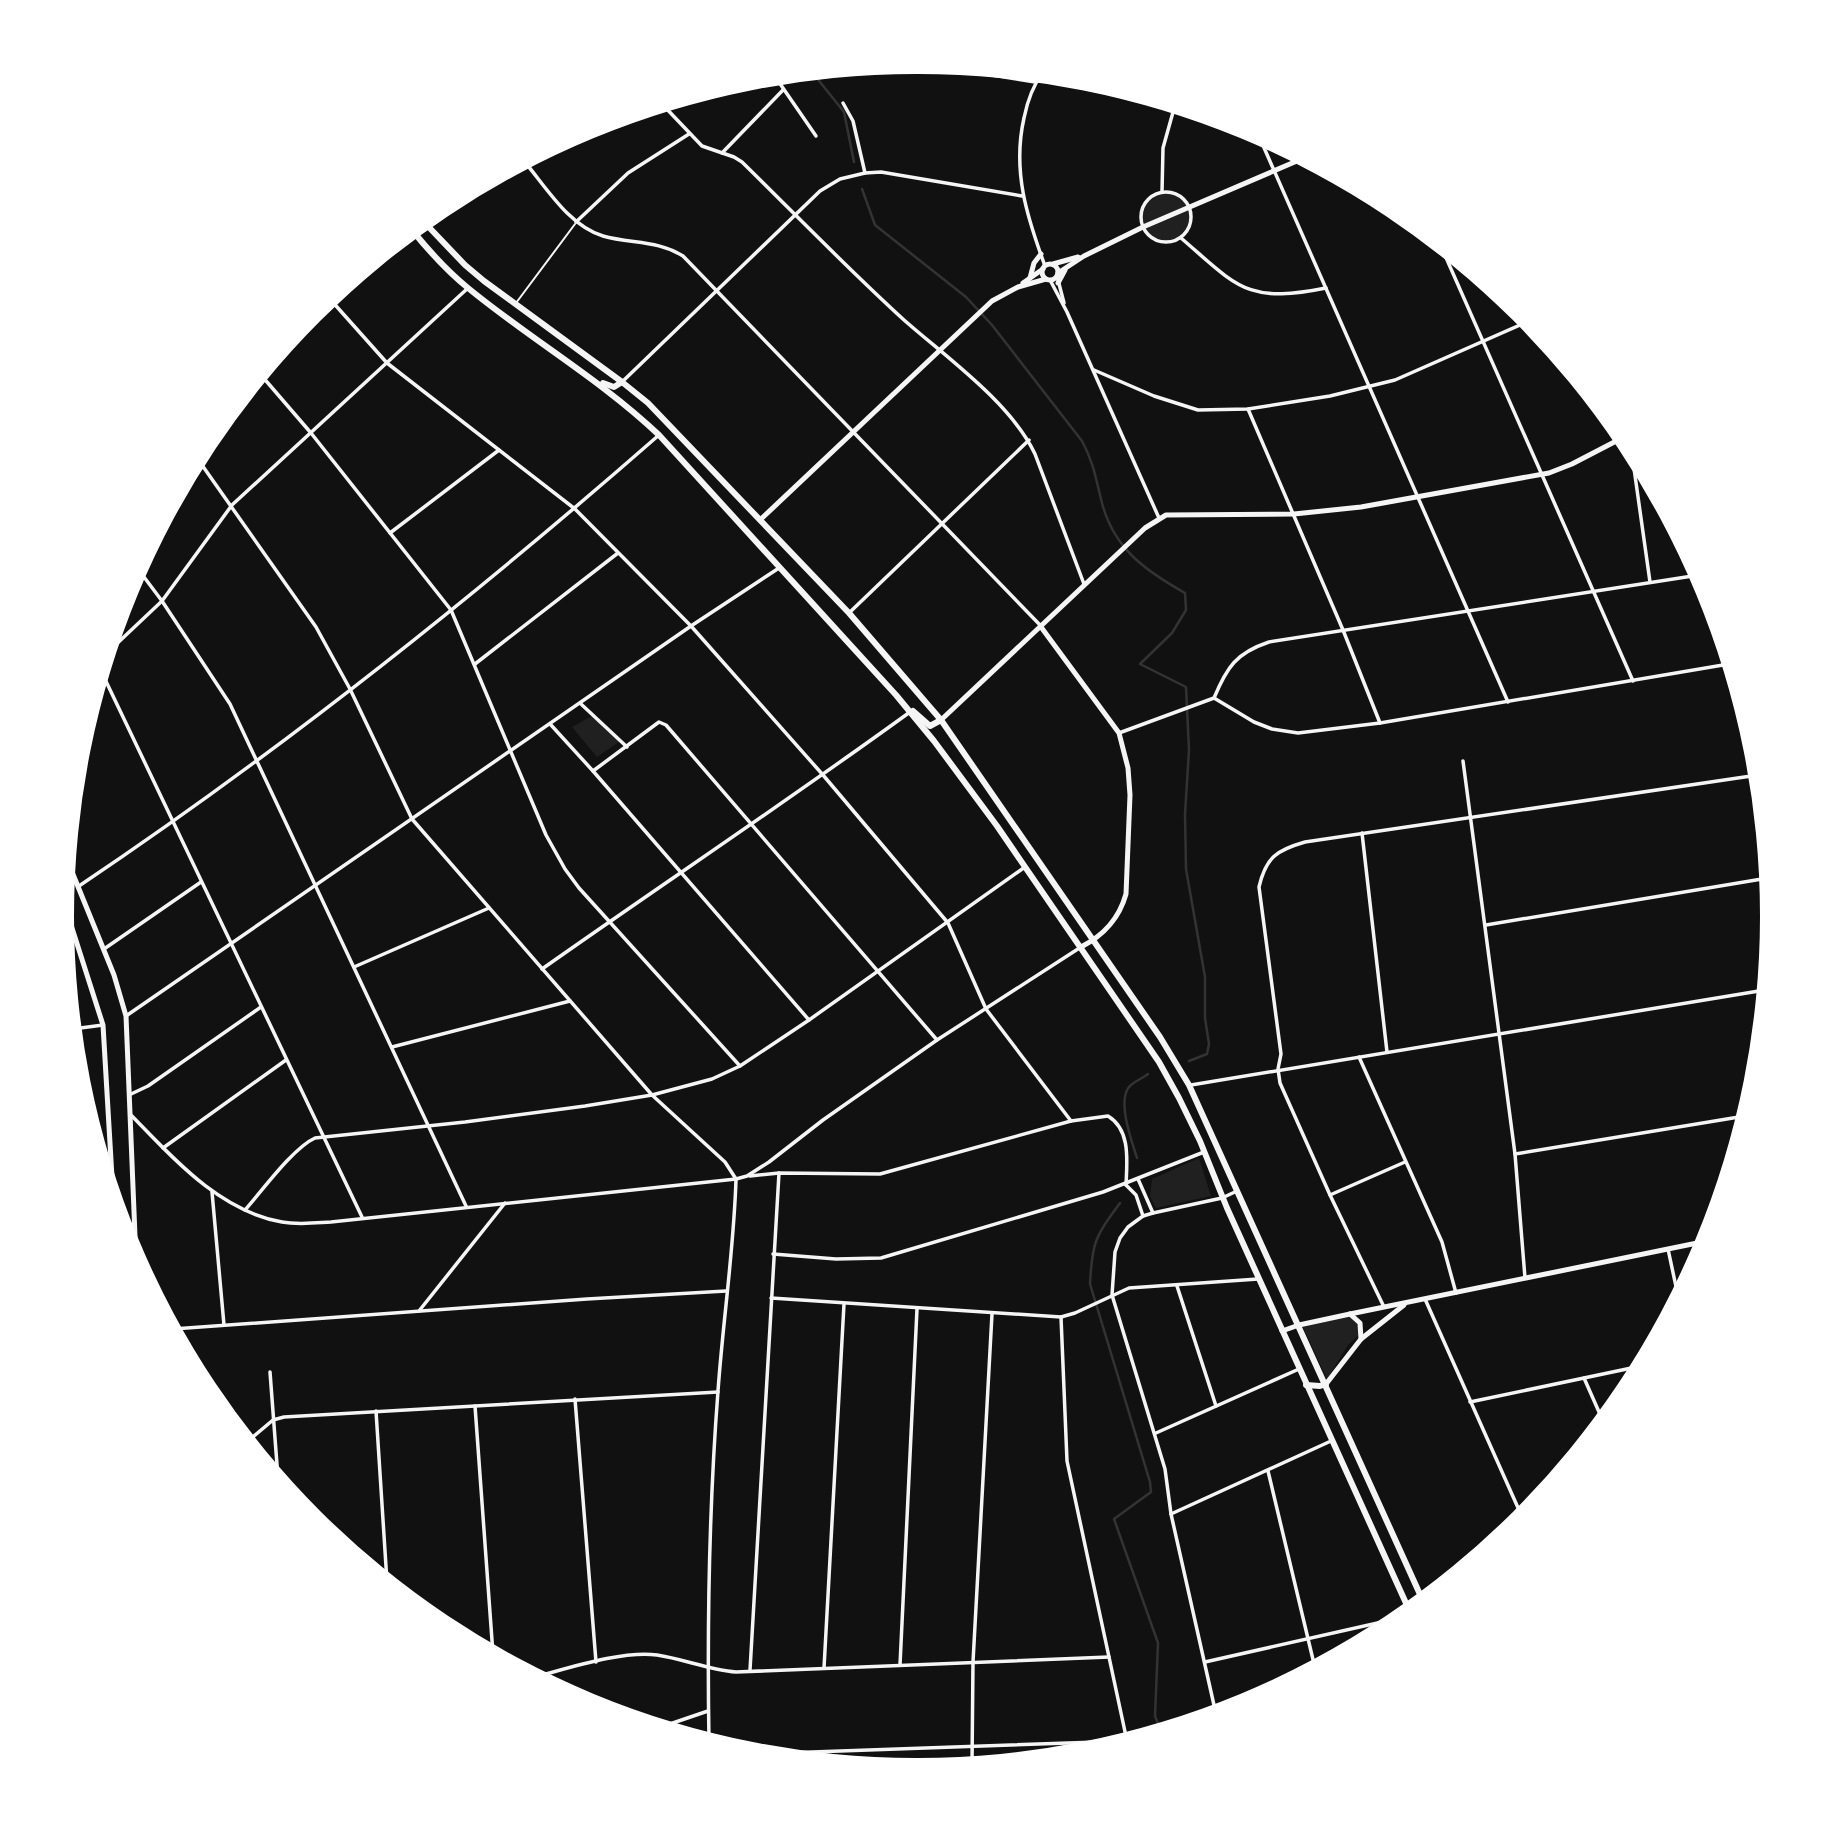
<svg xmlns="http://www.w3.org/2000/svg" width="1834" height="1832" font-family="'Asap Condensed',sans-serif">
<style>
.green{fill:#202020}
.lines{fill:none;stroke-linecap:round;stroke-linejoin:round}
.stream{stroke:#333;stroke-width:2.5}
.service{stroke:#f5f5f5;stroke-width:2}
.minor{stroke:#f5f5f5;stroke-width:3.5}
.tertiary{stroke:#f5f5f5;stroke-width:5}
.secondary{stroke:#f5f5f5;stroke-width:5}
.primary{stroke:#f5f5f5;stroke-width:6}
</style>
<rect width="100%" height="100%" fill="#111"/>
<g class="green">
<circle cx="1167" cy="217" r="24"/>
<polygon points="592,716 620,741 597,757 572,727"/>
<polygon points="1199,1158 1211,1196 1156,1208 1150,1196 1152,1179"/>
<polygon points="1350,1316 1358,1322 1359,1335 1348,1345 1327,1379 1303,1327"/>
</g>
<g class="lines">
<g class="stream">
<polyline points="812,72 844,112 854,162"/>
<path d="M 862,189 L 875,225 L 966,297 L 992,325 L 1082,441 C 1094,463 1096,480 1102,503 C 1114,549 1146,571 1185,593 L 1186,610 L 1172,633 L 1140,664 L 1186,687 L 1189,750 L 1185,814 L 1186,869 L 1205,977 L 1205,1018 L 1209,1044 L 1207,1054 L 1189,1061"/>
<path d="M 1137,1158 C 1132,1142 1117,1102 1129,1087 C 1133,1082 1143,1078 1148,1074"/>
<path d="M 1120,1203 C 1095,1237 1092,1242 1090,1284 L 1150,1482 L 1151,1492 L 1114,1519 L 1158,1643 L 1155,1716 L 1161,1731"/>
</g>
<polyline class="service" points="516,303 575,224"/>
<g class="minor">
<polyline points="925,62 935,66 1035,82"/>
<path d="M 1042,74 C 1032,87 1027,103 1024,118 C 1012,171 1027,217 1045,266"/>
<polyline points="774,75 816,136"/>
<polyline points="843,103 853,121 865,173"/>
<path d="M 662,104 L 702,146 L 734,157 L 742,162 C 796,215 848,269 904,320 C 946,357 1011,403 1035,454 L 1084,584"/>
<polyline points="1258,134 1508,702"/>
<polyline points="722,153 783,90"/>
<path d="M 524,161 C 546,187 569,226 603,236 C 631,244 658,240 683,256 L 1041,626"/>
<circle cx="1166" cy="217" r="25"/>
<polyline points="1162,192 1163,148 1175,105"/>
<polyline points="576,222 628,173 689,134"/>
<path d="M 1181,238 C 1238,287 1246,304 1326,288"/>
<polyline points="1440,244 1633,681"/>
<polyline points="1057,276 1064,303"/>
<polyline points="1050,280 1067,312 1159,518"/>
<polyline points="329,298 387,363 575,509 691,626 823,775 948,923 986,1009 1071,1121"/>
<polyline points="1094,370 1154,396 1198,410 1248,409 1330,396 1395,380 1529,321"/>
<polyline points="261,375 311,433 451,610 546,835 565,869 579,888 740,1066"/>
<polyline points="622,382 820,191 840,179 865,173 881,172 1022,196"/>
<polyline points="1248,409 1343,630 1380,723"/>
<polyline points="1631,447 1650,582"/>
<path d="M 197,458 L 316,627 L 350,689 L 412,819 L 652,1095 L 725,1162 L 736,1179 C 734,1249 723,1320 718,1391 C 709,1508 707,1624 709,1742"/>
<polyline points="390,533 499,450"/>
<polyline points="138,569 162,601 230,704 466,1206"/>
<polyline points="849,613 1029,440"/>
<polyline points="108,652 162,601 232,505 468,288"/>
<polyline points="475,664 618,553"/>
<polyline points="102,673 362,1217"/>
<polyline points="1214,698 1254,722 1272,729 1298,733 1380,723 1729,664"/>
<polyline points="581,704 627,747"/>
<polyline points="551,725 593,771 809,1020"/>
<path d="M 1119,733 L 1214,698 C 1227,667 1236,653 1269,642 L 1699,575"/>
<polyline points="1463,761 1515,1154 1525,1278"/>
<polyline points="593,771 659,722 666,725 937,1040"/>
<polyline points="1362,833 1387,1052"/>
<path d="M 79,886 C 282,750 475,596 659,435"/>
<polyline points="1486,925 1768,878"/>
<polyline points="104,949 201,882"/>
<polyline points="354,967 489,908"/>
<path d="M 542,969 C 664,883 789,800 910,712"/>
<polyline points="126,1016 691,626 779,568"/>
<polyline points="73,1029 103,1025"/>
<polyline points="392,1047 570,1001"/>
<polyline points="1359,1057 1442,1242 1456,1293"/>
<polyline points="1191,1085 1765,990"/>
<polyline points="129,1095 148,1086 261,1007"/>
<path d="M 130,1114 C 173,1158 219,1211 282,1222 C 298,1225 314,1223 331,1222 L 736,1179 L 747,1176 L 769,1162 L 823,1120 L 937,1040 L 1081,947"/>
<polyline points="163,1148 286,1060"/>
<polyline points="1515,1154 1745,1116"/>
<path d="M 750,1176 L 779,1173 L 880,1174 L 1071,1121 L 1108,1116 C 1131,1130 1127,1161 1126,1185"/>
<polyline points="1138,1179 1153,1213"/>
<polyline points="1126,1185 1136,1195 1143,1216"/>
<polyline points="212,1192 224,1325"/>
<polyline points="1330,1195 1405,1162"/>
<path d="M 245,1210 C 262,1191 293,1148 315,1138 L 465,1122 L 585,1106 L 652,1095 L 712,1079 L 740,1066 L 809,1020 L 1025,867"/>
<polyline points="1668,1249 1678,1296"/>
<polyline points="773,1254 836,1259 881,1258 1103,1192 1204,1152"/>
<polyline points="1177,1286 1216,1406"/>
<polyline points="771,1298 1061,1317 1075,1313 1129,1288 1258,1279"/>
<polyline points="1425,1299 1523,1519"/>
<path d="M 1384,1307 L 1330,1195 L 1280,1083 L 1278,1069 L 1281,1054 L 1259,887 C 1266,857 1277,850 1305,842 L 1758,775"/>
<polyline points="419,1311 505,1203"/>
<polyline points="1061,1317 1067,1461 1127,1741"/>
<polyline points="173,1329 587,1299 726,1291"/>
<polyline points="270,1372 278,1478"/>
<polyline points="1584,1378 1603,1421"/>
<polyline points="575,1399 596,1662"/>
<polyline points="1470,1402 1641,1366"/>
<polyline points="475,1406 493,1654"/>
<polyline points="376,1411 387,1582"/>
<polyline points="1156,1433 1299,1369"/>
<polyline points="248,1441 273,1420 284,1417 718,1392"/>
<polyline points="1268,1471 1315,1668"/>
<polyline points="1171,1514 1331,1441"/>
<polyline points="1205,1662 1404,1617"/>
<polyline points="900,1665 917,1309"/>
<polyline points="824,1668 844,1304"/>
<polyline points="750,1670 779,1173"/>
<path d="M 535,1677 C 569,1668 624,1650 657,1655 C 684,1659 709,1670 736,1672 L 1109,1657"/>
<polyline points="1216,1714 1171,1514 1165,1469 1112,1295 1115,1252 1120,1238 1128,1227 1143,1216 1153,1213 1222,1198 1237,1191"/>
<polyline points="661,1727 708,1711"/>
<polyline points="752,1754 1127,1741"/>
<polyline points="972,1765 973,1662 992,1314"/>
</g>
<g class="tertiary">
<polyline points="1053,264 1078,257"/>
<circle cx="1050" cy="272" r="8"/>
<polyline points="1058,273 1084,256 1143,227 1304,158"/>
<polyline points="1030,278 1034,263 1041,254"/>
<polyline points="1023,283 1043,269"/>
<polyline points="1058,283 1065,270"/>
<polyline points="760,520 992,301 1018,287 1046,279"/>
</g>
<g class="secondary">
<path d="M 1041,627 L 1119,733 L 1128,768 L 1130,795 L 1126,894 C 1119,919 1104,935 1081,947"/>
<polyline points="941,720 1127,545 1145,528 1166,515 1294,514 1361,507 1549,473 1572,464 1624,437"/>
<polyline points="68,862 114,975 126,1016 136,1260"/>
<polyline points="64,903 103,1025 113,1194"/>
<polyline points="1350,1314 1360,1323 1361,1339"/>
<polyline points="1282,1331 1299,1325 1350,1314 1707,1241"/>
<polyline points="1326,1384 1361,1339 1404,1305"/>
</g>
<g class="primary">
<polyline points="423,221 465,265 484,281 622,382 648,403 849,613 941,720 1160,1037 1189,1085 1423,1601"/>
<path d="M 412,230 C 429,251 447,271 468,288 C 530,339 600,379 659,435 L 896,695 L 934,741 L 997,826 L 1159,1062 L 1179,1098 L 1200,1141 L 1227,1208 L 1410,1612"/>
<polyline points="603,383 614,387 622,382"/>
<polyline points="913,711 930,726 941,720"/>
<polyline points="1306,1385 1320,1386 1326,1384"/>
</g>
</g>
<path d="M0 0H1834V1832H0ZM916 74H918A842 842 0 0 1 1760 916V916A842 842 0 0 1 918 1758H916A842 842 0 0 1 74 916V916A842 842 0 0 1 916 74Z" fill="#fff" fill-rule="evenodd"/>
</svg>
